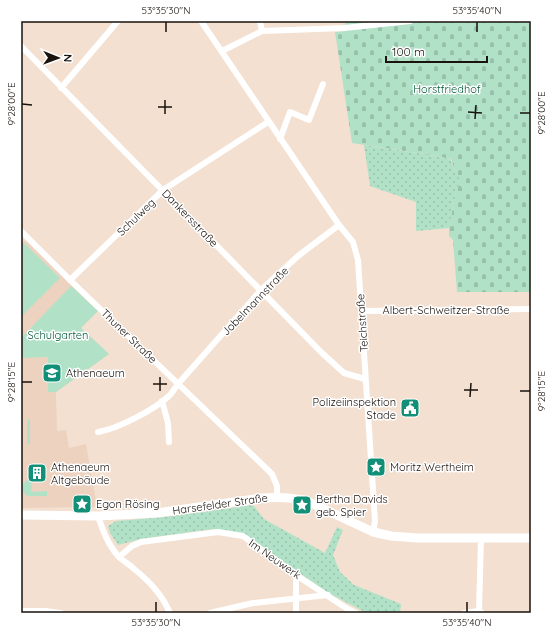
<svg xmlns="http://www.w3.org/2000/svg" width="552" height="634" font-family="Quicksand,sans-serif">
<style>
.built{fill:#edd3bf}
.green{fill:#b1e2c7}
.cemetery{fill:url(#cemetery-stones)}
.park{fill:url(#park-dots)}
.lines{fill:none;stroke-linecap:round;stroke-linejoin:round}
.street{stroke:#fff;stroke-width:6}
.secondary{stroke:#fff;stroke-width:9}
.ticks{fill:none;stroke:#19120d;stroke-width:1.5}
.labels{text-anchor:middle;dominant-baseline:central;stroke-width:3;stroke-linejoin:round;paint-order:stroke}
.park-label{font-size:11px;fill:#015737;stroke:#fff}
.street-label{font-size:11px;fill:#19120d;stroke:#fff}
.poi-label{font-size:11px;fill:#19120d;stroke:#fff;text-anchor:start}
.neatline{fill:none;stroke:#19120d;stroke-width:1.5}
.ticks-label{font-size:10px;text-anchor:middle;fill:#19120d}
</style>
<defs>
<pattern id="cemetery-stones" width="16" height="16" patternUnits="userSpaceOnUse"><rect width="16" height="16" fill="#b1e2c7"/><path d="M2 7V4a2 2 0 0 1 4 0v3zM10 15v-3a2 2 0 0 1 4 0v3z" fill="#98c1aa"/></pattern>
<pattern id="park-dots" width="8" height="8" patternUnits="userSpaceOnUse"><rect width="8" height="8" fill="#b1e2c7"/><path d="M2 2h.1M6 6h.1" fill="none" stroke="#98c1aa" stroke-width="1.8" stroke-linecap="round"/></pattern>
</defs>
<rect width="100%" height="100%" fill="#f3e0d1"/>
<polygon class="built" points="23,241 26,241 98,311 81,328 109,354 56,392 57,431 66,430 69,448 86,444 97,507 21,508 21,243"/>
<g class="green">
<polygon points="24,243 60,278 22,316 21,315 21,246"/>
<polygon points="71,286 98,311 81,328 109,354 56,392 48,392 48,357 23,358 21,355 21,338"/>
<polygon points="28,419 30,419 30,445 27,443 27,422 28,422"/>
<polygon points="32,475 31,492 47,491 47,496 27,496 21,489 21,486"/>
</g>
<polygon class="cemetery" points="345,21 531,21 531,292 457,292 453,240 449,236 449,228 454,200 459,181 451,159 424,154 352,143 335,32 346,31"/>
<g class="park">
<polygon points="364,145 424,154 450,159 460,181 454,200 449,228 416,231 416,202 370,186"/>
<polygon points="253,505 264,519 325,553 337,527 343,530 333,555 340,572 354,585 401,604 400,613 367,613 330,594 244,535 213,529 141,539 118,545 110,533 108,526 116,521 165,517"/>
</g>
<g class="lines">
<g class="street">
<polyline points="201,21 339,225 353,242 358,260 375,521 373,532"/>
<polyline points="260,21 262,31"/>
<polyline points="21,46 322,353 344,373 365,379"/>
<polyline points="222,51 262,31 345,28 410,21"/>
<polyline points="61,88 118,21"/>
<polyline points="280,139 290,112 309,120 323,84"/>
<polyline points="21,231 70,280 272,474 277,486 277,497"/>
<polyline points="70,280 163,190 268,122"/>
<polyline points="362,311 531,309"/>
<polyline points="162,401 168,423 169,442"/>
<path d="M 98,432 C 117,429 154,410 169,396 C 172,393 175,388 178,384 L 261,290 L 298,256 L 339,225"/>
<path d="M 98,516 C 103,531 108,545 119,557 C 123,561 129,564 133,568 C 149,581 162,594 170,613"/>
<polyline points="119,557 132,546 141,542 218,532 243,536 296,575 346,608 356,613"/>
<polyline points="296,575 296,613"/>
<polyline points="21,611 45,611 61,613"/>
<polyline points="479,611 481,538"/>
<polyline points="210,613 253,603 328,595"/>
<polyline points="464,613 479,611 482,613"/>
</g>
<path class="secondary" d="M 21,515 L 98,516 L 157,513 L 261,498 C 276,497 292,497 307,501 L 373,532 L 391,536 L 417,538 L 531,538"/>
</g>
<path class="ticks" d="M 166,32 L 166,22M 477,32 L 477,22M 22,104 L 32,105M 158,107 L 172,107M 468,112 L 482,113M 520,113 L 530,113M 165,114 L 165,100M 475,119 L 476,105M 22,382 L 32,382M 153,384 L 167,384M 464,390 L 478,390M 160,391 L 160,377M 520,391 L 530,391M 470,397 L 471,383M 156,612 L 156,602M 467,612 L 467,602"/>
<defs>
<g id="school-square" transform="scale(1)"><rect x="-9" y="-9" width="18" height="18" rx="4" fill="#119077" stroke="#fff"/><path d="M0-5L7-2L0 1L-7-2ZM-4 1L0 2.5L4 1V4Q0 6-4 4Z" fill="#fff"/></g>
<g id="civic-square" transform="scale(1)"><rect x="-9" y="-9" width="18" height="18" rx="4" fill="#119077" stroke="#fff"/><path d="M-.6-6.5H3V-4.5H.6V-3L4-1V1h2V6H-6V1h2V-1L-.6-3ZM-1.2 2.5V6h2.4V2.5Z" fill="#fff"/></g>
<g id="sight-square" transform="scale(1)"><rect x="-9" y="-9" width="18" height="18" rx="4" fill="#119077" stroke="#fff"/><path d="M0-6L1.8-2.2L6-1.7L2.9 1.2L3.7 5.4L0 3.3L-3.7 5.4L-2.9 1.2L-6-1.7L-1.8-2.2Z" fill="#fff"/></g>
<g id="building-square" transform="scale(1)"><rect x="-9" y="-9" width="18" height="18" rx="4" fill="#119077" stroke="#fff"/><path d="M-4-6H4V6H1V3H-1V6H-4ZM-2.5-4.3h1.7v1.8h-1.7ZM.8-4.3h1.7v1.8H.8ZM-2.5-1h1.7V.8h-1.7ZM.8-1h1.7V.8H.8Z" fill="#fff"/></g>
</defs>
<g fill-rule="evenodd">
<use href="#school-square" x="52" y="373"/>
<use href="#civic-square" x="410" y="408"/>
<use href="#sight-square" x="376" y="467"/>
<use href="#building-square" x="37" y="473"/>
<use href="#sight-square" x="82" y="504"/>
<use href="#sight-square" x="302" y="505"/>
</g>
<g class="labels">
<g class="park-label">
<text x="447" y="89">Horstfriedhof</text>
<text x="58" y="335">Schulgarten</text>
</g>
<g class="street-label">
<text transform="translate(136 217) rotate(-44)">Schulweg</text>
<text transform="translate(190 218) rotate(46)">Dankersstraße</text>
<text transform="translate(255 301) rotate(-46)">Jobelmannstraße</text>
<text x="446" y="310">Albert-Schweitzer-Straße</text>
<text transform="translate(362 323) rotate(-94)">Teichstraße</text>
<text transform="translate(129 336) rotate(44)">Thuner Straße</text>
<text transform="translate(220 504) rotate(-8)">Harsefelder Straße</text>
<text transform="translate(275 559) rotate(35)">Im Neuwerk</text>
</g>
<g class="poi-label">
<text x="66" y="373">Athenaeum</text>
<text x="396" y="402" text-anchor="end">Polizeiinspektion<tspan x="396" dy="13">Stade</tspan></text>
<text x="51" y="467">Athenaeum<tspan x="51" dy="13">Altgebäude</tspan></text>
<text x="390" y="467">Moritz Wertheim</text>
<text x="316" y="499">Bertha Davids<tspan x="316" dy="13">geb. Spier</tspan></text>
<text x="96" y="504">Egon Rösing</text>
</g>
</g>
<rect width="552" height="634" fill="none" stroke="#ffffff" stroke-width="44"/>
<g transform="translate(58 58) rotate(91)" stroke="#ffffff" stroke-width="3" paint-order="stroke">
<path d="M0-3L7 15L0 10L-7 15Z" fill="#19120d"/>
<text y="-6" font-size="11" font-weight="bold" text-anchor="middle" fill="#19120d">N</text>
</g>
<path d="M386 56v6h101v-6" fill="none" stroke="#19120d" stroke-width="2"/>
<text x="392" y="56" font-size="12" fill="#19120d" stroke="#ffffff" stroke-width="3" paint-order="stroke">100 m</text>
<rect x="22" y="22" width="508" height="590" class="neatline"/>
<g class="ticks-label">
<text x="166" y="14">53°35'30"N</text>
<text x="477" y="14">53°35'40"N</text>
<text transform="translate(11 104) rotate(-90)" y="4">9°28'00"E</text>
<text transform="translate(541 113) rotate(-90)" y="4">9°28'00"E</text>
<text transform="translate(11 382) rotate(-90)" y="4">9°28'15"E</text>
<text transform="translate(541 391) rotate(-90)" y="4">9°28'15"E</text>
<text x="156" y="626">53°35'30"N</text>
<text x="467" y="626">53°35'40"N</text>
</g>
</svg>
